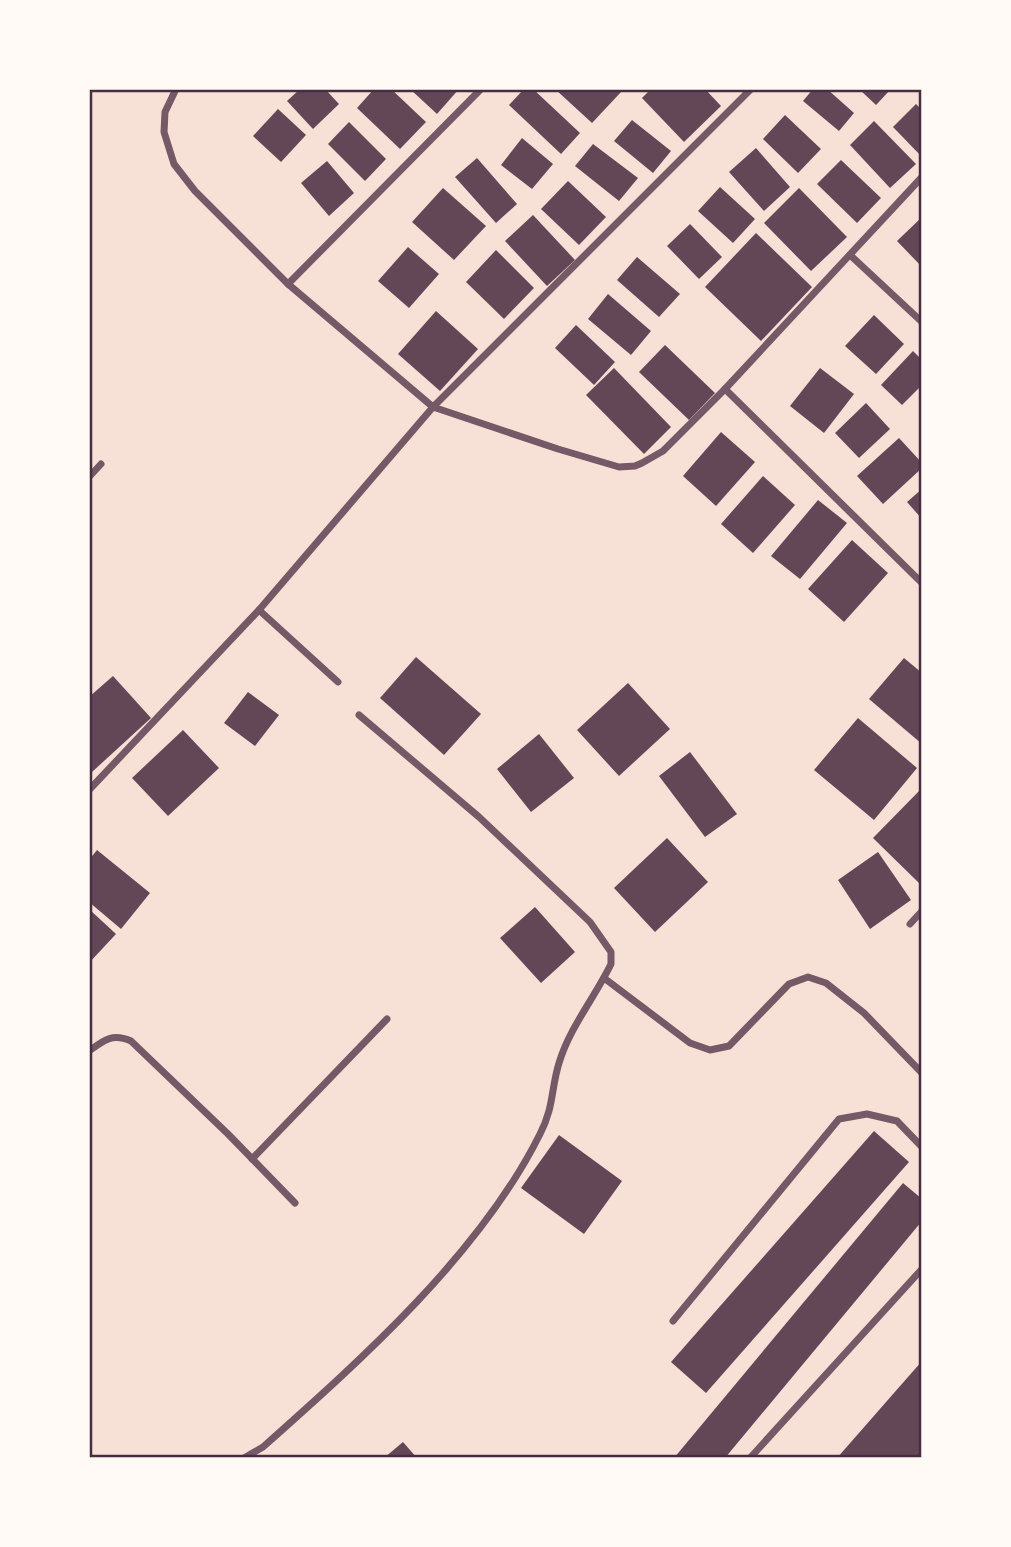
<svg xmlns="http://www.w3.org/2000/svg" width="1011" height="1547" font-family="Poppins,sans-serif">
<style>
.building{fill:#644757}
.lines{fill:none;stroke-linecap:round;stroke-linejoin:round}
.minor{stroke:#755966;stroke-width:7}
.neatline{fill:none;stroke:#4a2c40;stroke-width:2.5}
</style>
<rect width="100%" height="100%" fill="#f7e1d7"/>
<g class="building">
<polygon points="300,89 325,89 339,104 313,129 287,101"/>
<polygon points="374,89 391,89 426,122 400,149 357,108"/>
<polygon points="410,89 459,89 437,114"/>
<polygon points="524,89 533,89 580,133 561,154 509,105"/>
<polygon points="555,89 619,89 622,91 592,123"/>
<polygon points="651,89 705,89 721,106 684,142 642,98"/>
<polygon points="813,89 827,89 854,113 839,131 803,101"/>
<polygon points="859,89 891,89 876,105"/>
<polygon points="916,104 922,110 922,157 893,127"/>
<polygon points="278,109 306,135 281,162 253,136"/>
<polygon points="785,115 821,149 798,173 763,139"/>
<polygon points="632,120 671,151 653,173 614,141"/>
<polygon points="874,121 916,164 890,188 850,145"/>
<polygon points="349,122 386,159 365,181 328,144"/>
<polygon points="522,138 553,164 532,189 501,165"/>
<polygon points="593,144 638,178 619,201 575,166"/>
<polygon points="756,148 790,187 764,211 729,172"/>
<polygon points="477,158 517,204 496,223 455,177"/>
<polygon points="841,160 881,198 857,223 817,184"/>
<polygon points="327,161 354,193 329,216 301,183"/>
<polygon points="568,181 606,217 579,245 541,209"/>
<polygon points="720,187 755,219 733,243 698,211"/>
<polygon points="443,188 486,226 454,260 412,222"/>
<polygon points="799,188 847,237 811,271 764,223"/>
<polygon points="533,215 575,260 547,286 505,241"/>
<polygon points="922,217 922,267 897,241"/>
<polygon points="690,224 722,257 699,279 667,246"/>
<polygon points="756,233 812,287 761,341 705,287"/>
<polygon points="408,247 439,274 409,308 378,281"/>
<polygon points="496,250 534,288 504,319 466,282"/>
<polygon points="637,257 680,294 659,317 617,280"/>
<polygon points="608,294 651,331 631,355 588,319"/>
<polygon points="436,311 478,349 440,391 398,354"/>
<polygon points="874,315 904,344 876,374 845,346"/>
<polygon points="576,325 615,362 594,385 555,348"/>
<polygon points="665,345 715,393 689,420 639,372"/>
<polygon points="913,351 922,360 922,385 902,405 881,385"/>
<polygon points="614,368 671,427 644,454 586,395"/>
<polygon points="820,368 854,394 824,433 790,406"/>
<polygon points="866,403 890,429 859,458 835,433"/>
<polygon points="721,432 755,462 716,506 683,476"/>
<polygon points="899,438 922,463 922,468 883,504 857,476"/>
<polygon points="763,476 795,505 753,553 721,524"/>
<polygon points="922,489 922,519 907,502"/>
<polygon points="818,500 847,523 800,579 771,556"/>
<polygon points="852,540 888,573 844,622 808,589"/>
<polygon points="416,657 481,714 444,755 380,698"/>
<polygon points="904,658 922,673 922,744 869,699"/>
<polygon points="113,676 151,718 92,772 89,769 89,697"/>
<polygon points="628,683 670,729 619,776 577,730"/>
<polygon points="248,692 279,715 255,746 224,723"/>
<polygon points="858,718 917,768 874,820 814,770"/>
<polygon points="183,730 219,768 168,816 132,778"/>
<polygon points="539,734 574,778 531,812 497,769"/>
<polygon points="690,752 737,814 705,837 659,776"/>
<polygon points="922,788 922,882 920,884 873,838"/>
<polygon points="667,838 708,882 655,932 614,888"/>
<polygon points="97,850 150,893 121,929 89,902 89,860"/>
<polygon points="878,852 911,900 870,929 838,880"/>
<polygon points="535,907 575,952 541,983 500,938"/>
<polygon points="89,909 116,934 89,963"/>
<polygon points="874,1131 909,1162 706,1393 671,1362"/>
<polygon points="559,1135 622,1181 584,1234 521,1188"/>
<polygon points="903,1183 922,1199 922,1221 725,1458 674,1458"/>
<polygon points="922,1361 922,1458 837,1458"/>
<polygon points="403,1442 417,1458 384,1458"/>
</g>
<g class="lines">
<g class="minor">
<polyline points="176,89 165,112 164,132 174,164 195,191 288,284 433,407 751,89"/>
<polyline points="850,255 922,322"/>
<polyline points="288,284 481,89"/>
<polyline points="725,389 922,583"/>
<polyline points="89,477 101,464"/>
<polyline points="259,610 338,682"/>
<polyline points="89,790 259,610 433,407 558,449 619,467 635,466 642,463 663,451 725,389 922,177"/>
<polyline points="910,924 922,911"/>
<polyline points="604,978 690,1043 710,1050 729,1046 789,984 808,977 826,983 864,1013 922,1073"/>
<path d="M 89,1051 C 104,1040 112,1033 131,1041 L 228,1134 L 295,1203"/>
<polyline points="252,1159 387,1019"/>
<polyline points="673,1321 839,1119 867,1114 897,1121 922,1147"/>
<path d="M 244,1458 L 263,1447 C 361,1360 481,1253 540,1134 C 554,1107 551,1089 559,1063 C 570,1027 595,997 611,964 L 611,952 L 590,922 L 479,817 L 359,715"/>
<polyline points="750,1458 922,1269"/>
</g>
</g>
<rect width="1011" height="1547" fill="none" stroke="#fffaf5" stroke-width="182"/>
<rect x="91" y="91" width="829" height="1365" class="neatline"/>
</svg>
